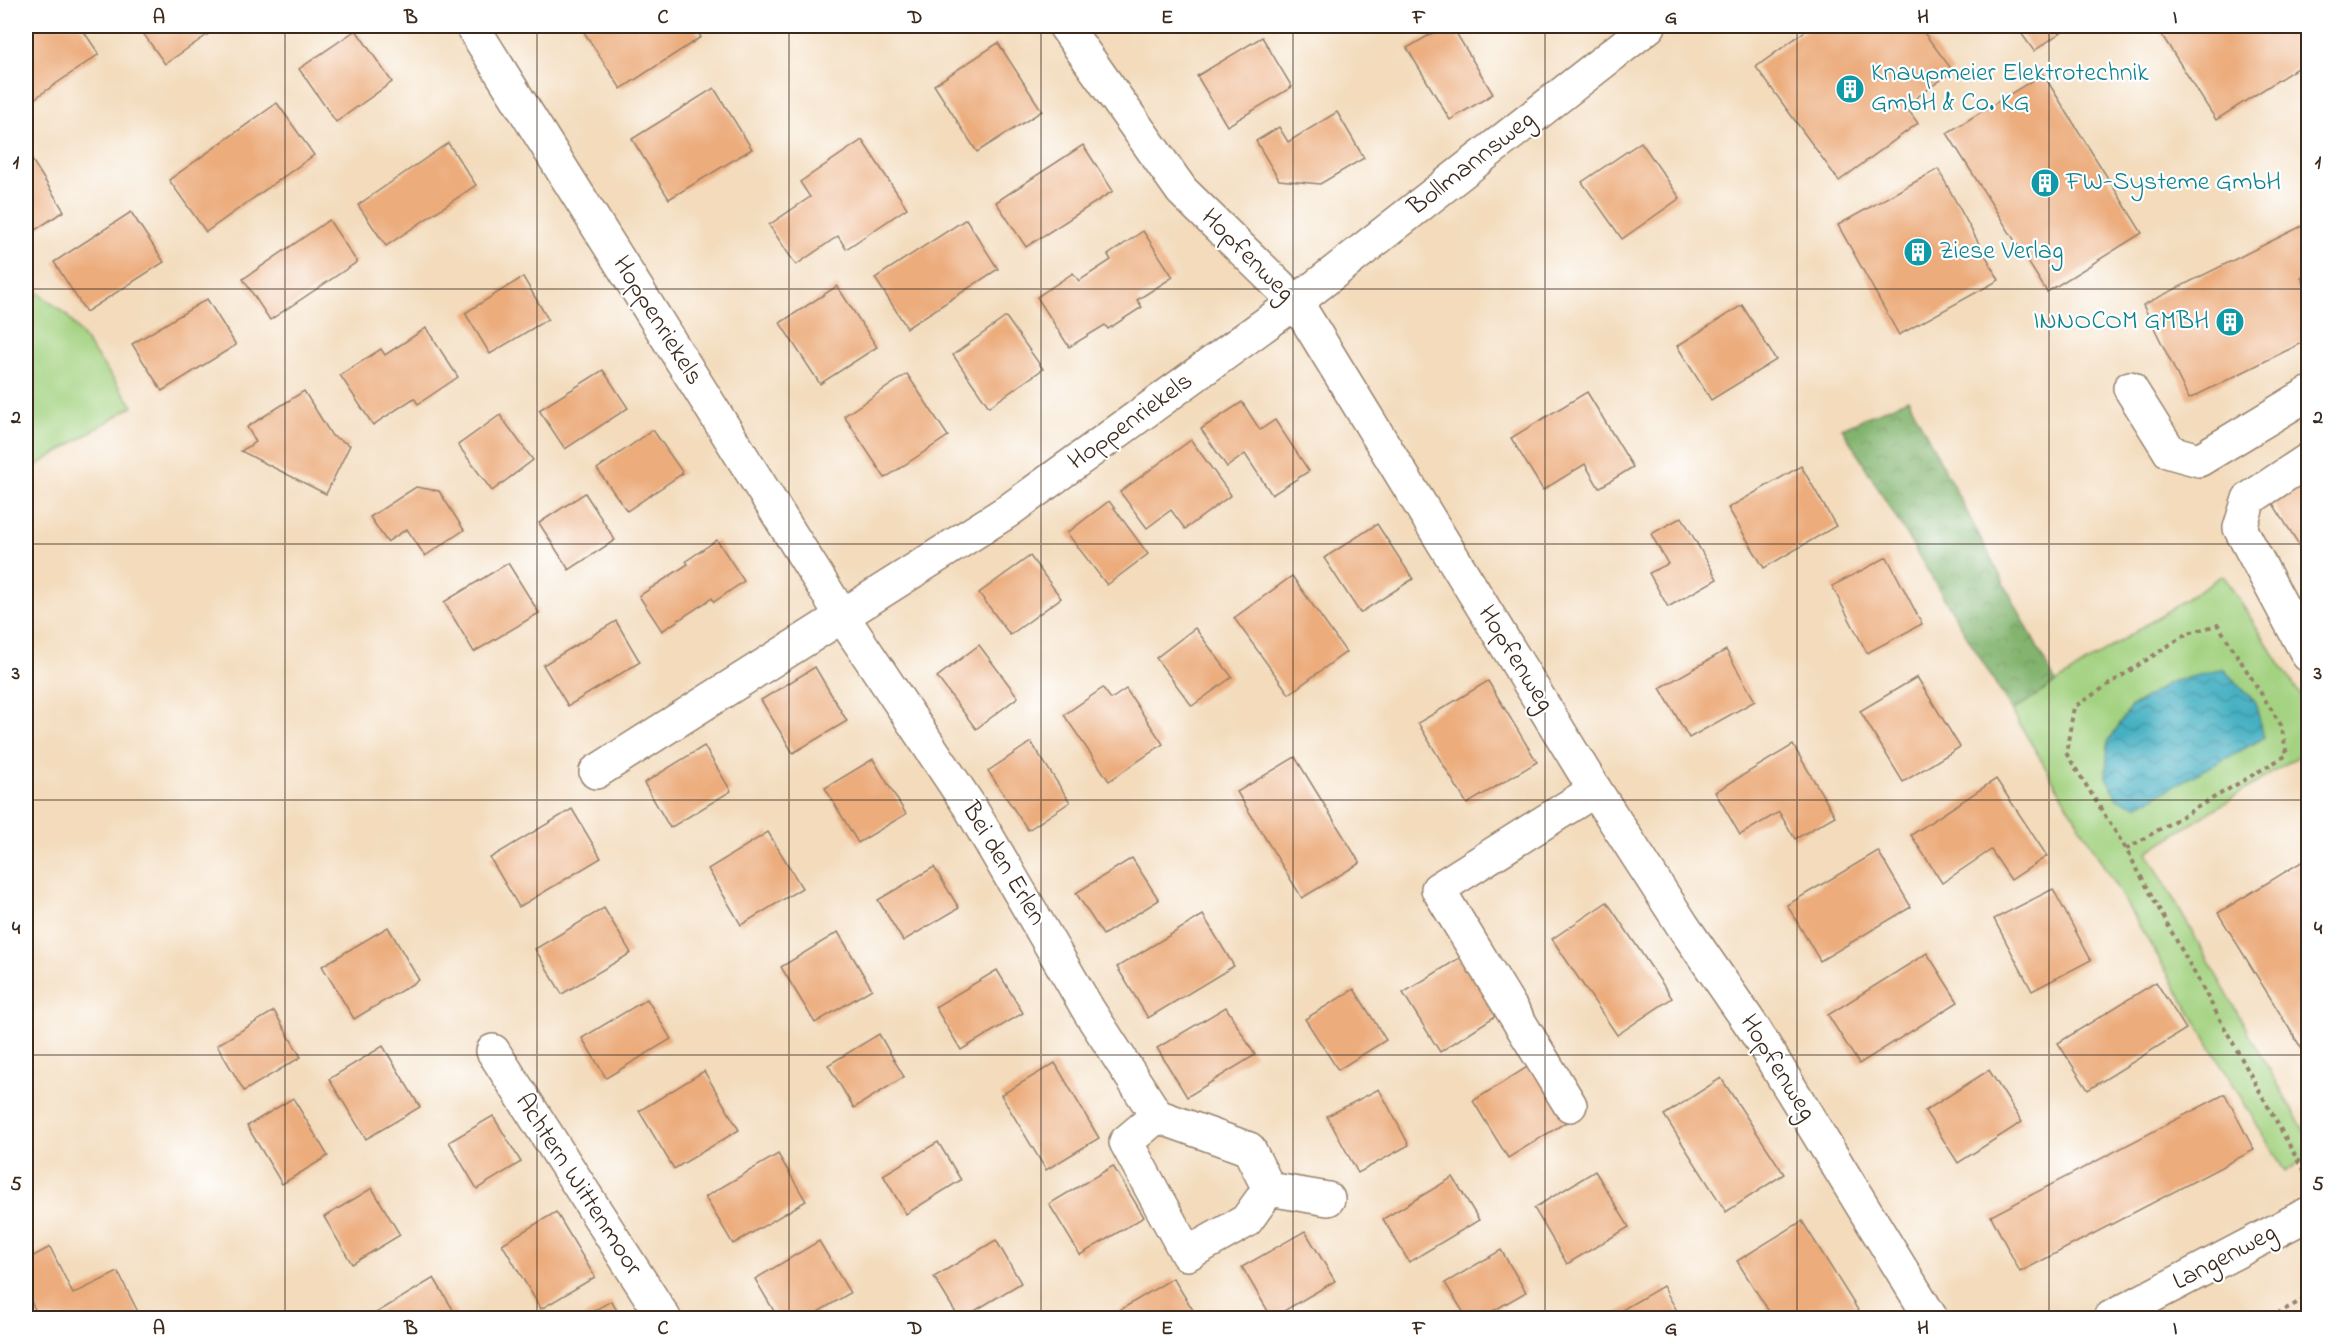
<svg xmlns="http://www.w3.org/2000/svg" width="2334" height="1344" font-family="'Indie Flower',sans-serif">
<style>
.green{fill:#a3d280;stroke:#6f7e4f;stroke-width:1.5}
.forest{fill:url(#forest-crowns);stroke:#5e6f46;stroke-width:1.5}
.water{fill:url(#water-waves);stroke:#406d70;stroke-width:1.5}
.building{fill:#ecac7b}
.lines{fill:none;stroke-linecap:round;stroke-linejoin:round}
.minor-casing{stroke:#97826d;stroke-width:36}
.path{stroke:#97826d;stroke-width:4;stroke-dasharray:4.5 4.5;stroke-linecap:butt}
.minor{stroke:#fff;stroke-width:33}
.grid{fill:none;stroke:#3b2a1e;stroke-width:1.5;stroke-opacity:0.55}
.labels{text-anchor:middle;dominant-baseline:central;stroke-width:4.5;stroke-linejoin:round;paint-order:stroke}
.culture-label{font-size:26px;fill:#0d838f;stroke:#fff;text-anchor:start}
.street-label{font-size:26px;fill:#3b2a1e;stroke:#fff}
.neatline{fill:none;stroke:#3b2a1e;stroke-width:2}
.grid-label{font-size:20px;text-anchor:middle;font-weight:bold;fill:#3b2a1e}
</style>
<defs>
<pattern id="forest-crowns" width="20" height="18" patternUnits="userSpaceOnUse" patternTransform="scale(1.5)"><rect width="20" height="18" fill="#82b46e"/><path d="M2 6a3 3 0 1 1 6 0M12 15a3 3 0 1 1 6 0" fill="none" stroke="#6c935a"/></pattern>
<pattern id="water-waves" width="16" height="10" patternUnits="userSpaceOnUse" patternTransform="scale(1.5)"><rect width="16" height="10" fill="#44b0c2"/><path d="M0 5q4-4 8 0t8 0" fill="none" stroke="#3a8f9d"/></pattern>
</defs>
<rect width="100%" height="100%" fill="#fff"/>
<filter id="ink" filterUnits="userSpaceOnUse"><feTurbulence type="fractalNoise" baseFrequency=".0167" numOctaves="2"/><feDisplacementMap in="SourceGraphic" scale="12" xChannelSelector="R" yChannelSelector="G"/><feConvolveMatrix kernelMatrix="1 2 1 2 8 2 1 2 1" color-interpolation-filters="sRGB"/></filter>
<filter id="wash" filterUnits="userSpaceOnUse"><feTurbulence type="fractalNoise" baseFrequency=".008" numOctaves="4" result="noise"/><feDisplacementMap in="SourceGraphic" scale="24" xChannelSelector="R" yChannelSelector="G"/><feGaussianBlur stdDeviation="1.35" result="paint"/><feColorMatrix in="noise" values="0 0 0 0 0 0 0 0 0 0 0 0 0 0 0 0 0 1.4 0 .05"/><feComposite in="paint" operator="in"/></filter>
<g filter="url(#wash)">
<rect width="100%" height="100%" fill="#f3dbbc"/>
<g class="green">
<polygon points="26,284 66,314 133,406 26,472"/>
<polygon points="2223,575 2308,707 2308,750 2147,852 2308,1138 2308,1157 2285,1172 2012,711"/>
</g>
<polygon class="forest" points="1908,399 2056,683 2012,711 1842,428"/>
<polygon class="water" points="2223,669 2255,702 2264,738 2137,806 2117,798 2106,777 2108,742 2130,708 2170,682"/>
<g id="blocks">
<g class="building">
<polygon points="40,26 80,26 99,54 31,101 26,93 26,35"/>
<polygon points="138,26 220,26 165,64"/>
<polygon points="580,26 693,26 701,37 621,89"/>
<polygon points="1445,26 1452,26 1493,94 1450,120 1407,48"/>
<polygon points="1812,26 1919,26 1953,71 1905,106 1918,123 1839,181 1756,67"/>
<polygon points="2016,26 2070,26 2034,51"/>
<polygon points="2156,26 2308,26 2308,61 2216,120"/>
<polygon points="356,30 392,82 336,122 299,69"/>
<polygon points="1262,37 1292,87 1227,126 1197,76"/>
<polygon points="998,43 1042,111 977,152 934,85"/>
<polygon points="2043,74 2142,233 2047,292 1947,133"/>
<polygon points="714,88 752,149 669,199 632,139"/>
<polygon points="277,103 314,155 206,232 169,180"/>
<polygon points="1337,112 1364,158 1320,184 1279,180 1256,141 1279,127 1288,142"/>
<polygon points="862,140 907,208 846,249 838,236 796,265 769,225 810,197 800,182"/>
<polygon points="1641,142 1680,198 1622,239 1582,182"/>
<polygon points="448,143 476,185 386,246 358,205"/>
<polygon points="1083,145 1113,191 1026,247 996,202"/>
<polygon points="32,160 64,211 26,236 26,164"/>
<polygon points="1938,169 1999,280 1899,335 1838,225"/>
<polygon points="131,212 164,262 86,312 54,262"/>
<polygon points="966,219 998,269 907,328 875,278"/>
<polygon points="329,220 357,262 270,320 243,279"/>
<polygon points="2308,223 2308,273 2301,277 2308,293 2308,340 2189,399 2143,305"/>
<polygon points="1143,231 1173,277 1137,300 1142,307 1108,329 1105,325 1069,347 1037,297 1073,273 1079,281 1111,260 1108,255"/>
<polygon points="523,277 548,319 490,354 465,313"/>
<polygon points="837,286 877,347 820,384 780,323"/>
<polygon points="207,299 236,345 162,391 132,344"/>
<polygon points="1742,305 1776,360 1711,400 1677,346"/>
<polygon points="1006,317 1043,369 989,407 953,355"/>
<polygon points="426,328 458,377 418,404 414,398 373,425 340,375 381,349 385,355"/>
<polygon points="603,370 628,408 565,449 539,410"/>
<polygon points="907,374 948,436 885,478 844,416"/>
<polygon points="304,391 332,436 350,445 326,494 241,451 256,442 247,427"/>
<polygon points="1587,392 1633,467 1599,488 1585,464 1543,490 1511,438"/>
<polygon points="1242,402 1260,430 1275,420 1309,471 1272,495 1245,454 1227,467 1201,429"/>
<polygon points="500,415 533,460 492,491 458,445"/>
<polygon points="653,430 683,473 627,511 597,469"/>
<polygon points="1191,440 1231,495 1185,529 1171,510 1147,528 1120,492"/>
<polygon points="1801,466 1836,526 1764,568 1728,508"/>
<polygon points="2308,474 2308,559 2270,499"/>
<polygon points="416,487 439,491 464,530 425,556 407,529 387,542 370,517"/>
<polygon points="585,493 615,540 569,570 539,523"/>
<polygon points="1109,501 1148,554 1107,585 1067,533"/>
<polygon points="1682,517 1717,579 1668,607 1649,573 1668,564 1651,534"/>
<polygon points="1377,524 1413,579 1360,613 1324,558"/>
<polygon points="717,540 744,581 714,602 712,598 662,631 639,596 688,564 686,561"/>
<polygon points="1030,556 1061,598 1010,635 979,593"/>
<polygon points="1887,557 1922,624 1867,653 1832,586"/>
<polygon points="508,563 539,613 474,652 444,602"/>
<polygon points="1292,576 1346,652 1289,694 1234,618"/>
<polygon points="616,621 640,662 568,706 543,665"/>
<polygon points="1195,628 1232,677 1192,706 1156,658"/>
<polygon points="979,645 1018,697 976,729 937,677"/>
<polygon points="1726,650 1755,701 1689,738 1660,688"/>
<polygon points="815,667 847,721 793,753 761,700"/>
<polygon points="1917,677 1960,747 1903,782 1860,711"/>
<polygon points="1488,681 1537,762 1467,804 1418,723"/>
<polygon points="1103,688 1111,699 1126,689 1163,744 1109,781 1064,715"/>
<polygon points="1031,742 1070,802 1028,830 988,771"/>
<polygon points="1793,745 1835,816 1795,839 1779,812 1740,835 1715,792"/>
<polygon points="704,746 731,791 670,828 644,783"/>
<polygon points="1295,757 1360,863 1302,898 1237,792"/>
<polygon points="873,759 906,814 858,843 825,788"/>
<polygon points="1996,779 2047,856 2011,880 1991,850 1942,883 1911,835"/>
<polygon points="572,809 601,858 519,907 490,858"/>
<polygon points="768,832 802,888 741,925 708,869"/>
<polygon points="1878,851 1911,907 1820,961 1787,905"/>
<polygon points="1132,858 1159,900 1103,935 1076,893"/>
<polygon points="2308,858 2308,1059 2218,913"/>
<polygon points="934,867 959,908 903,941 878,900"/>
<polygon points="2053,889 2091,960 2032,991 1994,919"/>
<polygon points="1607,902 1672,998 1617,1035 1552,939"/>
<polygon points="604,908 631,953 562,994 535,949"/>
<polygon points="1203,915 1234,966 1148,1018 1117,967"/>
<polygon points="388,927 419,980 354,1019 322,966"/>
<polygon points="838,932 872,989 815,1023 781,967"/>
<polygon points="1927,953 1958,1002 1859,1064 1828,1015"/>
<polygon points="1464,955 1500,1013 1440,1052 1403,993"/>
<polygon points="997,970 1023,1013 961,1050 935,1007"/>
<polygon points="2156,982 2186,1029 2088,1090 2058,1043"/>
<polygon points="1354,989 1386,1040 1338,1070 1305,1019"/>
<polygon points="647,999 671,1039 606,1078 582,1038"/>
<polygon points="1226,1007 1255,1055 1187,1097 1157,1048"/>
<polygon points="274,1011 301,1057 244,1091 217,1045"/>
<polygon points="879,1034 904,1077 854,1108 828,1065"/>
<polygon points="383,1046 420,1107 366,1139 329,1079"/>
<polygon points="1055,1063 1099,1138 1046,1170 1001,1095"/>
<polygon points="1532,1064 1568,1121 1508,1158 1473,1101"/>
<polygon points="1989,1070 2022,1122 1958,1163 1925,1111"/>
<polygon points="704,1071 739,1130 674,1169 639,1111"/>
<polygon points="1721,1078 1784,1174 1726,1212 1664,1115"/>
<polygon points="1379,1089 1409,1145 1358,1173 1327,1116"/>
<polygon points="2225,1094 2254,1150 2020,1272 1991,1216"/>
<polygon points="293,1098 328,1156 282,1184 247,1126"/>
<polygon points="493,1116 521,1162 477,1189 449,1142"/>
<polygon points="938,1142 961,1180 906,1214 883,1175"/>
<polygon points="778,1154 806,1201 733,1244 705,1197"/>
<polygon points="1113,1166 1144,1217 1080,1255 1049,1204"/>
<polygon points="1595,1171 1629,1227 1567,1264 1534,1208"/>
<polygon points="1453,1177 1479,1220 1409,1262 1383,1219"/>
<polygon points="372,1188 400,1235 352,1264 324,1217"/>
<polygon points="556,1212 595,1277 541,1309 502,1244"/>
<polygon points="1802,1221 1863,1318 1773,1318 1737,1261"/>
<polygon points="1305,1231 1335,1281 1272,1318 1242,1267"/>
<polygon points="996,1240 1021,1283 963,1318 959,1318 934,1277"/>
<polygon points="819,1241 850,1293 808,1318 778,1318 755,1279"/>
<polygon points="50,1247 73,1294 118,1272 141,1318 39,1318 26,1291 26,1260"/>
<polygon points="1501,1250 1526,1292 1481,1318 1467,1318 1445,1283"/>
<polygon points="434,1278 458,1318 379,1318 376,1313"/>
<polygon points="1173,1278 1198,1318 1118,1318 1115,1313"/>
<polygon points="1663,1286 1681,1318 1608,1318"/>
<polygon points="611,1301 622,1318 581,1318"/>
</g>
</g>
</g>
<g filter="url(#ink)">
<use href="#blocks" fill-opacity="0" stroke="#97826d" stroke-width="1.5"/>
<g class="lines">
<g class="minor-casing">
<g id="minor">
<polyline points="472,26 842,616 970,807 1089,1011 1157,1116 1126,1142 1187,1254 1246,1221 1269,1189 1249,1149 1157,1116"/>
<polyline points="1065,26 1182,191 1296,302 1595,790 1683,926 1754,1029 1931,1318"/>
<polyline points="2130,388 2170,452 2199,460 2308,394"/>
<polyline points="2308,460 2249,499 2240,528 2308,655"/>
<polyline points="596,772 1008,511 1296,302 1649,26"/>
<polyline points="493,1051 664,1318"/>
<polyline points="1570,1105 1438,889 1595,790"/>
<polyline points="1269,1189 1328,1199"/>
<polyline points="2110,1318 2308,1214"/>
</g>
</g>
<g class="path">
<polyline points="2126,849 2287,755 2281,725 2218,625 2188,633 2074,707 2066,753 2126,849 2308,1179"/>
<polyline points="2269,1318 2308,1297"/>
</g>
<use href="#minor" class="minor"/>
</g>
</g>
<path class="grid" d="M 285,26 L 285,1318M 537,26 L 537,1318M 789,26 L 789,1318M 1041,26 L 1041,1318M 1293,26 L 1293,1318M 1545,26 L 1545,1318M 1797,26 L 1797,1318M 2049,26 L 2049,1318M 26,289 L 2308,289M 26,544 L 2308,544M 26,800 L 2308,800M 26,1055 L 2308,1055"/>
<defs>
<g id="building-disc" transform="scale(1.5)"><circle r="9.5" fill="#0f9aa8" stroke="#fff"/><path d="M-4-6H4V6H1V3H-1V6H-4ZM-2.5-4.3h1.7v1.8h-1.7ZM.8-4.3h1.7v1.8H.8ZM-2.5-1h1.7V.8h-1.7ZM.8-1h1.7V.8H.8Z" fill="#fff"/></g>
</defs>
<g fill-rule="evenodd">
<use href="#building-disc" x="1850" y="89"/>
<use href="#building-disc" x="2045" y="183"/>
<use href="#building-disc" x="1918" y="252"/>
<use href="#building-disc" x="2230" y="322"/>
</g>
<g class="labels">
<g class="culture-label">
<text x="1871" y="74">Knaupmeier Elektrotechnik<tspan x="1871" dy="30">GmbH &amp; Co. KG</tspan></text>
<text x="2066" y="183">FW-Systeme GmbH</text>
<text x="1939" y="252">Ziese Verlag</text>
<text x="2209" y="322" text-anchor="end">INNOCOM GMBH</text>
</g>
<g class="street-label">
<text transform="translate(1472 164) rotate(-38)">Bollmannsweg</text>
<text transform="translate(1247 256) rotate(45)">Hopfenweg</text>
<text transform="translate(657 321) rotate(58)">Hoppenriekels</text>
<text transform="translate(1131 422) rotate(-36)">Hoppenriekels</text>
<text transform="translate(1515 659) rotate(58)">Hopfenweg</text>
<text transform="translate(1003 864) rotate(59)">Bei den Erlen</text>
<text transform="translate(1777 1068) rotate(58)">Hopfenweg</text>
<text transform="translate(578 1185) rotate(57)">Achtern Wittenmoor</text>
<text transform="translate(2225 1258) rotate(-28)">Langenweg</text>
</g>
</g>
<rect width="2334" height="1344" fill="none" stroke="#fff" stroke-width="66"/>
<rect x="33" y="33" width="2268" height="1278" class="neatline"/>
<g class="grid-label">
<text x="159" y="23">A</text>
<text x="411" y="23">B</text>
<text x="663" y="23">C</text>
<text x="915" y="23">D</text>
<text x="1167" y="23">E</text>
<text x="1419" y="23">F</text>
<text x="1671" y="23">G</text>
<text x="1923" y="23">H</text>
<text x="2175" y="23">I</text>
<text x="16" y="168">1</text>
<text x="2318" y="168">1</text>
<text x="16" y="423">2</text>
<text x="2318" y="423">2</text>
<text x="16" y="679">3</text>
<text x="2318" y="679">3</text>
<text x="16" y="934">4</text>
<text x="2318" y="934">4</text>
<text x="16" y="1190">5</text>
<text x="2318" y="1190">5</text>
<text x="159" y="1334">A</text>
<text x="411" y="1334">B</text>
<text x="663" y="1334">C</text>
<text x="915" y="1334">D</text>
<text x="1167" y="1334">E</text>
<text x="1419" y="1334">F</text>
<text x="1671" y="1334">G</text>
<text x="1923" y="1334">H</text>
<text x="2175" y="1334">I</text>
</g>
</svg>
